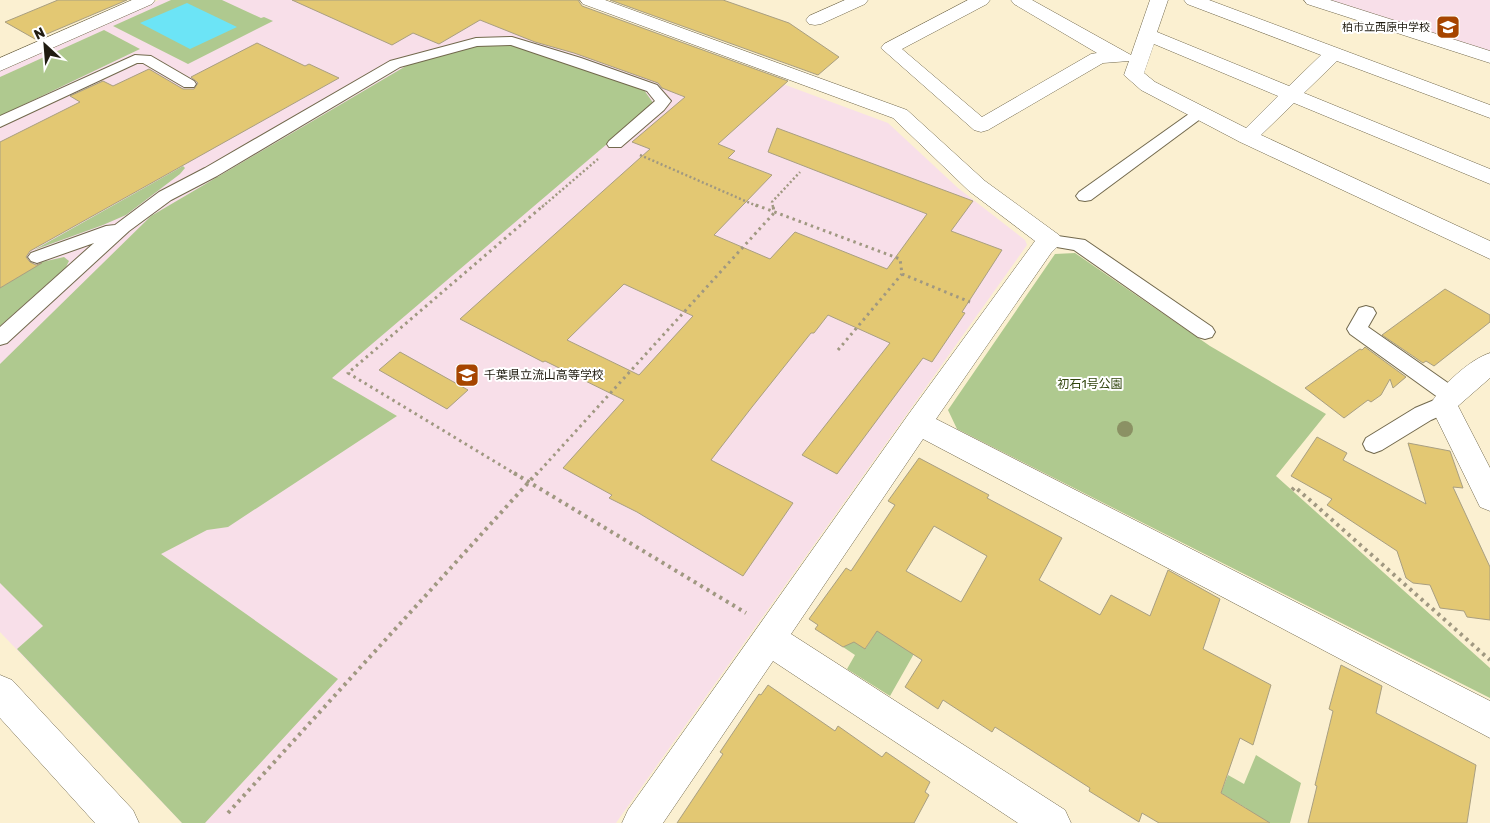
<svg xmlns="http://www.w3.org/2000/svg" width="1490" height="823" font-family="Rubik,'Noto Sans JP',sans-serif">
<style>
.education{fill:#f8dfe9}
.green{fill:#afc98f}
.water{fill:#6ce4f6}
.building{fill:#e3c873;stroke:#a99f81;fill-rule:evenodd}
.lines{fill:none;stroke-linecap:round;stroke-linejoin:round}
.lane-casing{stroke:#72694d;stroke-width:2}
.street-casing{stroke:#72694d;stroke-width:1}
.path-far2{stroke:#a09881;stroke-width:2.5;stroke-dasharray:2 2.5;stroke-linecap:butt}
.path-far1{stroke:#a09881;stroke-width:3;stroke-dasharray:2.5 4;stroke-linecap:butt}
.path{stroke:#a09881;stroke-width:4;stroke-dasharray:3 4.5;stroke-linecap:butt}
.lane{fill:#fff;fill-rule:evenodd}
.street{fill:#fff;fill-rule:evenodd}
.tree{fill:#8b9164}
.labels{text-anchor:middle;dominant-baseline:central;stroke-width:4;stroke-linejoin:round;paint-order:stroke}
.far-poi-label{font-size:11px;fill:#201c11;stroke:#fff;text-anchor:end}
.poi-label{font-size:12px;fill:#201c11;stroke:#fff;text-anchor:start}
.park-label{font-size:12px;fill:#2f440b;stroke:#fff}
</style>
<rect width="100%" height="100%" fill="#fbf0d1"/>
<g class="education">
<polygon points="159,0 557,0 888,123 958,188 1025,240 1027,245 616,823 182,823 0,632 0,71"/>
<polygon points="1323,0 1490,0 1490,53"/>
</g>
<g class="green">
<polygon points="171,0 222,0 261,18 264,17 273,21 188,64 113,26"/>
<polygon points="104,30 140,49 0,116 0,77"/>
<polygon points="481,42 507,44 571,62 644,90 654,104 332,378 397,416 228,527 207,530 161,554 338,679 205,823 182,823 17,649 43,626 0,583 0,364 151,216 411,63"/>
<polygon points="183,166 185,168 180,174 126,215 103,225 34,250"/>
<polygon points="1075,253 1210,346 1326,414 1276,476 1490,668 1490,698 957,429 948,410 1055,254"/>
<polygon points="64,257 69,261 66,267 0,326 0,288 42,262"/>
<polygon points="928,629 890,696 847,669 855,655 843,647 849,638 866,648 875,634 869,630"/>
<polygon points="1256,755 1301,783 1290,823 1241,823 1246,808 1221,793 1228,775 1244,784"/>
</g>
<polygon class="water" points="187,3 237,27 190,49 140,23"/>
<g class="building">
<polygon points="58,0 127,0 35,39 5,22"/>
<path d="M 292,0 L 578,0 L 582,6 L 788,81 L 718,144 L 735,151 L 728,158 L 772,175 L 714,235 L 770,259 L 795,232 L 887,269 L 927,214 L 768,152 L 777,128 L 973,201 L 951,231 L 1002,250 L 962,312 L 965,313 L 932,362 L 923,358 L 837,474 L 802,455 L 890,343 L 828,315 L 814,333 L 811,333 L 752,407 L 711,460 L 793,503 L 743,576 L 637,512 L 609,498 L 612,495 L 563,468 L 624,400 L 545,361 L 543,362 L 460,319 L 650,149 L 632,142 L 685,97 L 662,88 L 658,83 L 574,53 L 535,42 L 480,20 L 439,44 L 413,33 L 392,45 ZM 624,284 L 693,316 L 639,375 L 567,340 Z"/>
<polygon points="610,0 723,0 789,23 839,57 818,75"/>
<polygon points="257,43 305,66 309,64 339,78 30,251 26,257 30,262 36,265 42,263 0,288 0,142 80,102 70,96 103,81 113,86 149,69 183,89 194,89 198,83 191,77"/>
<polygon points="1445,289 1490,315 1490,322 1434,366 1426,361 1423,363 1382,335"/>
<polygon points="1365,347 1406,377 1393,388 1390,379 1381,395 1371,402 1368,400 1344,418 1305,388 1360,349 1362,350"/>
<polygon points="400,352 468,390 447,409 379,370"/>
<polygon points="1317,437 1347,453 1343,460 1426,504 1408,443 1450,451 1463,488 1453,487 1490,567 1490,620 1467,617 1464,611 1440,608 1430,585 1413,583 1406,578 1397,551 1327,505 1332,499 1291,476"/>
<path d="M 919,458 L 989,495 L 987,498 L 1062,538 L 1039,580 L 1100,615 L 1111,595 L 1150,616 L 1168,570 L 1220,599 L 1203,649 L 1271,685 L 1253,745 L 1240,738 L 1221,793 L 1270,823 L 1159,823 L 1142,813 L 1139,822 L 1089,791 L 1090,788 L 995,727 L 992,732 L 943,700 L 938,709 L 905,687 L 922,660 L 877,631 L 865,649 L 854,642 L 843,647 L 815,629 L 818,625 L 809,619 L 846,568 L 851,571 L 895,505 L 888,501 ZM 934,526 L 987,556 L 961,602 L 906,571 Z"/>
<polygon points="1341,665 1382,686 1376,713 1476,765 1467,823 1308,823 1317,786 1315,785 1333,711 1329,709"/>
<polygon points="768,685 835,731 838,726 882,757 886,752 930,782 925,792 929,795 914,823 677,823 723,754 720,752 759,694 761,695"/>
</g>
<g class="lines">
<g class="lane-casing">
<g id="lane">
<polygon points="512,37 581,58 657,85 671,101 664,110 621,147 609,147 607,144 609,141 655,101 647,91 511,45 477,46 400,67 217,176 171,200 129,231 7,343 0,345 0,327 94,243 37,263 31,261 28,257 31,253 106,226 115,225 159,192 205,168 390,61 476,38"/>
<polygon points="135,55 151,56 194,81 196,84 194,87 184,87 143,63 137,63 0,127 0,116"/>
<polygon points="1198,109 1203,111 1206,114 1203,117 1091,200 1085,201 1079,200 1076,196 1079,192 1193,111"/>
<polygon points="1051,235 1085,240 1212,327 1215,332 1212,337 1205,339 1198,337 1074,250 1045,245 1042,241 1045,237"/>
<polygon points="1366,306 1373,308 1376,313 1368,327 1458,390 1461,396 1458,402 1454,403 1451,411 1431,420 1382,450 1374,453 1366,450 1363,444 1366,438 1415,408 1439,398 1350,334 1347,329 1359,308"/>
</g>
</g>
<g class="street-casing">
<g id="street">
<polygon points="132,0 155,0 152,4 0,71 0,58"/>
<polygon points="580,0 605,0 907,110 985,181 1059,235 1063,241 1051,253 936,419 1490,701 1490,738 923,439 791,634 1065,810 1071,823 1018,823 773,661 663,823 622,823 628,810 908,415 1035,241 969,191 893,118 583,4"/>
<polygon points="845,0 868,0 865,4 821,24 815,25 809,24 806,20 809,16"/>
<path d="M 968,0 L 990,0 L 987,4 L 902,49 L 982,117 L 1091,54 L 1097,53 L 1014,4 L 1011,0 L 1032,0 L 1131,55 L 1150,0 L 1168,0 L 1157,32 L 1289,86 L 1321,55 L 1187,4 L 1184,0 L 1209,0 L 1490,105 L 1490,118 L 1337,61 L 1304,93 L 1490,169 L 1490,184 L 1294,103 L 1261,135 L 1490,241 L 1490,259 L 1240,142 L 1141,90 L 1124,75 L 1129,61 L 1103,63 L 988,130 L 981,132 L 974,130 L 881,48 L 884,44 ZM 1154,44 L 1278,96 L 1246,128 L 1155,82 L 1144,73 Z"/>
<polygon points="1304,0 1330,0 1490,51 1490,63 1307,4"/>
<path d="M 1490,353 L 1490,378 L 1458,406 L 1490,468 L 1490,511 L 1480,507 L 1430,405 C 1440,387 1470,359 1490,353 Z"/>
<polygon points="0,675 12,680 133,810 139,823 95,823 0,718"/>
</g>
</g>
<g class="path-far2">
<polyline points="640,155 759,207"/>
<polyline points="542,207 598,159"/>
<polyline points="773,207 772,202 800,172"/>
</g>
<g class="path-far1">
<polyline points="756,205 900,259 902,274 970,302"/>
<polyline points="838,350 902,274"/>
<polyline points="517,475 348,373 544,205"/>
<polyline points="536,475 774,213 773,205"/>
</g>
<g class="path">
<polyline points="514,473 746,613"/>
<polyline points="1292,490 1295,487 1490,660"/>
<polyline points="228,813 537,473"/>
</g>
<use href="#lane" class="lane"/>
<use href="#street" class="street"/>
</g>
<circle class="tree" cx="1125" cy="429" r="8"/>
<defs>
<g id="school-square" transform="scale(1.25)"><rect x="-9" y="-9" width="18" height="18" rx="4" fill="#a64500" stroke="#fff"/><path d="M0-5L7-2L0 1L-7-2ZM-4 1L0 2.5L4 1V4Q0 6-4 4Z" fill="#fff"/></g>
</defs>
<g fill-rule="evenodd">
<use href="#school-square" x="1448" y="27"/>
<use href="#school-square" x="467" y="375"/>
</g>
<g class="labels">
<g class="far-poi-label">
<text x="1430" y="27">柏市立西原中学校</text>
</g>
<g class="poi-label">
<text x="484" y="375">千葉県立流山高等学校</text>
</g>
<g class="park-label">
<text x="1090" y="384">初石1号公園</text>
</g>
</g>
<g transform="translate(45 45) rotate(334)" stroke="#ffffff" stroke-width="4" paint-order="stroke">
<path d="M0-4L9 19L0 12L-9 19Z" fill="#201c11"/>
<text y="-8" font-size="14" font-weight="bold" text-anchor="middle" fill="#201c11">N</text>
</g>
</svg>
